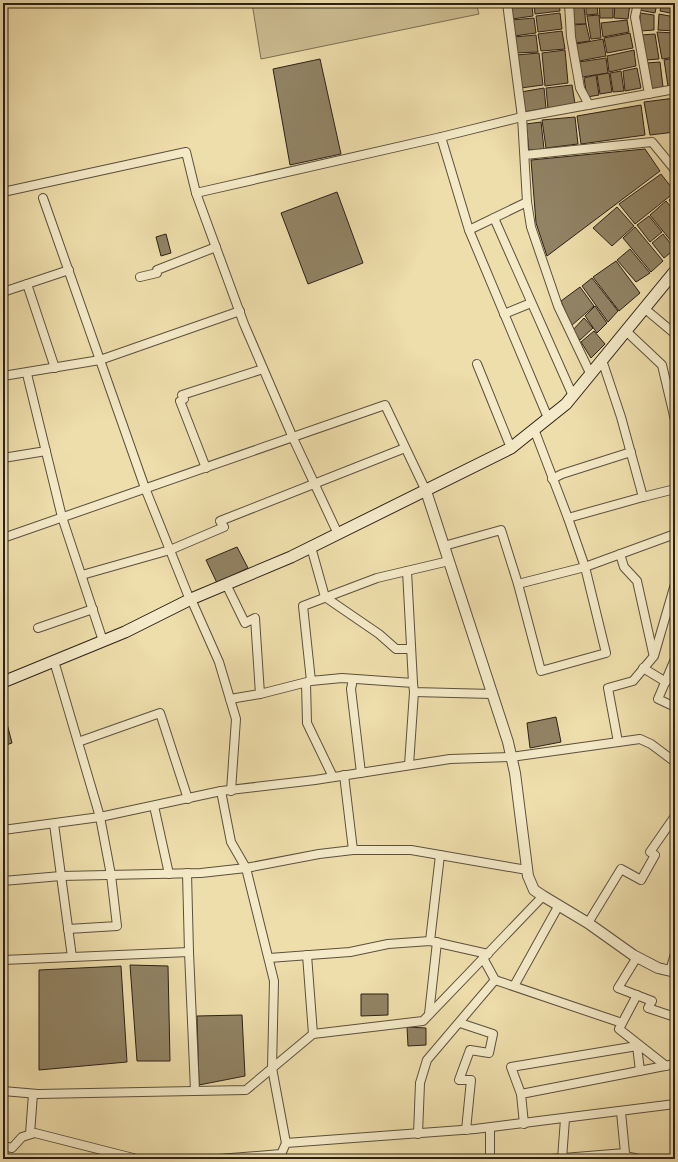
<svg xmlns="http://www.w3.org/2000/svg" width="678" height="1162" font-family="'Old Standard TT',serif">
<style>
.green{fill:#cdbe92;stroke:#7c6f55}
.building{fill:#918364;stroke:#2c2018}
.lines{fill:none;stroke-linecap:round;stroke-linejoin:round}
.minor-casing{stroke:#5c503d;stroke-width:10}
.tertiary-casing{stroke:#5c503d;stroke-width:12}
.secondary-casing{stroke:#2c2018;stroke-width:13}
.minor{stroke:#f4eac8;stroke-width:8}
.tertiary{stroke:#f4eac8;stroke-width:10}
.secondary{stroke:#f4eac8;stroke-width:11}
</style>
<rect width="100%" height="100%" fill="#eedeab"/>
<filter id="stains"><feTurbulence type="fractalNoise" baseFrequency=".005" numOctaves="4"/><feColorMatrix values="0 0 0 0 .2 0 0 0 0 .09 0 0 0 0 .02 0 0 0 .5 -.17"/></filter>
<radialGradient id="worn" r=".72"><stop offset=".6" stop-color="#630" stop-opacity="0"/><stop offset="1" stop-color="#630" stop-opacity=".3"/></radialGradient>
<polygon class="green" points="252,3 476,3 479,14 261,59"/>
<g class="building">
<polygon points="510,3 532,3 532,4 510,6"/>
<polygon points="534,3 559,3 560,11 535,14"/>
<polygon points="570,3 585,3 585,5 571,7"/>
<polygon points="599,3 613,3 613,18 600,18"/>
<polygon points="615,3 630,3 628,19 614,18"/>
<polygon points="640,3 657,3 655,13 639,10"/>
<polygon points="662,3 675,3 675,14 660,11"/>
<polygon points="532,5 533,16 512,19 510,7"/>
<polygon points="597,5 598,14 586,15 586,6"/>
<polygon points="584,7 586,24 572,24 571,8"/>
<polygon points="560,13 562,29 538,32 536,16"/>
<polygon points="640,13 654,15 654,30 640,31"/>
<polygon points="659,14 675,17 675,31 658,30"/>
<polygon points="599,15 601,38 591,39 587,16"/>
<polygon points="534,18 536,33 514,36 512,20"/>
<polygon points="627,20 629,32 603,37 601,23"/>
<polygon points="586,24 590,41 575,43 573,25"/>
<polygon points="562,31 565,49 541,51 538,34"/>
<polygon points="657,32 675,33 675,57 662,59"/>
<polygon points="630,33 633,48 607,53 604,38"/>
<polygon points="655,34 659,59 646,60 641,35"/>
<polygon points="536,35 538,52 516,53 514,37"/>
<polygon points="603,39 606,56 579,61 576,44"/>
<polygon points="565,50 568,83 545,86 542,53"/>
<polygon points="634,50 636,66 609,72 607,56"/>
<polygon points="539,53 543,85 521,88 517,55"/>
<polygon points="606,58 608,73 582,77 579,62"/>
<polygon points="675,58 675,85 668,86 664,60"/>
<polygon points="320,59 341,154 290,165 273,69"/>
<polygon points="660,62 663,87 650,89 646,63"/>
<polygon points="637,68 641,88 625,91 623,71"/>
<polygon points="621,71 624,91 613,92 610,73"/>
<polygon points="609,73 612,92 600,94 597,75"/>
<polygon points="596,75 599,95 587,97 584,78"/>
<polygon points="572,85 575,104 548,109 546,88"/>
<polygon points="544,88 546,108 524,112 521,92"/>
<polygon points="675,98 675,132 650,135 644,102"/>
<polygon points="641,105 645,135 581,144 577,116"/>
<polygon points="575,117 578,144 546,148 542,120"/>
<polygon points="541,122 544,149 529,150 526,124"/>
<polygon points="645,149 660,171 547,256 536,223 531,160"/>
<polygon points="661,174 675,192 635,224 619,204"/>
<polygon points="337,192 363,263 308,284 281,213"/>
<polygon points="675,194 675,208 669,200"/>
<polygon points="666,201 675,212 675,246 650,215"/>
<polygon points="617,207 634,226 612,246 593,228"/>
<polygon points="649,216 662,232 650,242 637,225"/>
<polygon points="635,227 663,261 651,272 623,238"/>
<polygon points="166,234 171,253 161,256 156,237"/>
<polygon points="663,234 675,249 664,258 652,243"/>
<polygon points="630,249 650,273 636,282 617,260"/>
<polygon points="616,261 640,293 619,311 593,277"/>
<polygon points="592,278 618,311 608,322 582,286"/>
<polygon points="580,287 594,306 571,326 561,301"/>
<polygon points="595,306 607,323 597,333 585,316"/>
<polygon points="584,318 593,328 580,340 572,331"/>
<polygon points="594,331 605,344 591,358 581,342"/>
<polygon points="237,547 248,568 217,583 206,560"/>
<polygon points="3,708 12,743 3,746"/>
<polygon points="556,717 561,742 530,748 527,723"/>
<polygon points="130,965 168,966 170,1061 137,1061"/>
<polygon points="121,966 127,1062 39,1070 39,970"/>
<polygon points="361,994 388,994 388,1015 361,1016"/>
<polygon points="242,1015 245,1076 199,1085 197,1016"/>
<polygon points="407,1027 426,1028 426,1045 408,1046"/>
</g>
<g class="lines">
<g class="minor-casing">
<g id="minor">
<polyline points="507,3 522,117 527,202 531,227 558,306 590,373"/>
<polyline points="569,3 571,37 580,88 589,105"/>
<polyline points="638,3 635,17 649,94"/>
<polyline points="441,137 469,230 527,202"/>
<polyline points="525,155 652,142 675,170"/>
<polyline points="3,192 186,152 196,193"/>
<polyline points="43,198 145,488 190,600"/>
<polyline points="494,218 573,396"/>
<polyline points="469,230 548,418"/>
<polyline points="140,277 157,273 157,270 216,247"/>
<polyline points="27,284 55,368"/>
<polyline points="3,292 69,270"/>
<polyline points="644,308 675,334"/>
<polyline points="504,314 531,303"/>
<polyline points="626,331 662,365 675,420"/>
<polyline points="477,364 511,448"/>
<polyline points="27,374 62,517 103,641"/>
<polyline points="3,376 100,360 240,311"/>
<polyline points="534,429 568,518 643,497 621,417 602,360"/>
<polyline points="3,458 46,451"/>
<polyline points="206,468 180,401 184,399 182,395 263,369"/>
<polyline points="552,479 562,474 631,452"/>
<polyline points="643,497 675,489"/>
<polyline points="338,534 293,438 244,324 196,193 441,137 522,117 675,89"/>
<polyline points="3,538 385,405 426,491"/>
<polyline points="444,546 501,530 518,584 585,567 568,518"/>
<polyline points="311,547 325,597 379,634 396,649 411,649"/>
<polyline points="620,554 624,567 637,581 653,653"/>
<polyline points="449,561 377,578 303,606 311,681 342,678 413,683 414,692 492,694"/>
<polyline points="407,571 413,683"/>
<polyline points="82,575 170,550 224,527 220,521 405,448"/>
<polyline points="226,584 245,623 255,618 260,694 311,681"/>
<polyline points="518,584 541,671 606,653 585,567 675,534"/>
<polyline points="191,599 219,662 236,719 231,791"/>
<polyline points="38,628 93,609"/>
<polyline points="675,659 658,699 675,707"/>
<polyline points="54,661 100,817 111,875 117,926 68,929"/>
<polyline points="643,668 666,682"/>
<polyline points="353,679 351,689 361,773"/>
<polyline points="306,683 307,723 333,777"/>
<polyline points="230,699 260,694"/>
<polyline points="78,742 160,713 188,799"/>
<polyline points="618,742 608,688 633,681 654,656 675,584"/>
<polyline points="409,765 414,692"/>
<polyline points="344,775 353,850"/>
<polyline points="221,791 231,842 246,868 274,981 272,1068 286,1143"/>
<polyline points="154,806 169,874"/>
<polyline points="54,824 72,957"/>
<polyline points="3,830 100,817 221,791 315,780 450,759 511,757 640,739 651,744 675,762"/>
<polyline points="187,873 189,952"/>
<polyline points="3,881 61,876 201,873 246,868 319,854 353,850 411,850 527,870"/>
<polyline points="588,923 621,869 641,880 655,855 650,852 675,816"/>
<polyline points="430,941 440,855"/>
<polyline points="307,955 313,1034"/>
<polyline points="637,957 618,988 652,1001 648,1008 675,1017"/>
<polyline points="269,958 350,952 388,944 430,941 488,954"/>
<polyline points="3,960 189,952 195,1091"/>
<polyline points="670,971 675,954"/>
<polyline points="495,980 622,1023"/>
<polyline points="514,986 559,905"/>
<polyline points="637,995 619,1029 666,1066"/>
<polyline points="429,1014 437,942"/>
<polyline points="460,1023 493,1034 489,1053 470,1050 459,1080 471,1080 466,1130"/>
<polyline points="3,1091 38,1094 246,1090 313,1034 423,1021 543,896"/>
<polyline points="521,1094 511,1067 637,1046 640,1071"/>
<polyline points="524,1124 521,1094 675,1064"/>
<polyline points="30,1134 33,1094"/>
<polyline points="418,1134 420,1083 427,1060 495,980 483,958"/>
<polyline points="3,1146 12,1148 22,1137 35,1133 137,1159"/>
<polyline points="625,1156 639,1159"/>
<polyline points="218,1159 281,1154"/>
<polyline points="279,1159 286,1143 475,1129 675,1104"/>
<polyline points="490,1159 490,1128"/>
<polyline points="551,1159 625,1153 621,1112"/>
<polyline points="562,1159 565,1119"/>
</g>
</g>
<g class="tertiary-casing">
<polyline id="tertiary" points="426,491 508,742 515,773 528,876 534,890 543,896 588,923 633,955 658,968 675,972"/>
</g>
<g class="secondary-casing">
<polyline id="secondary" points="3,682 125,632 191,599 291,557 511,448 566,404 675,271"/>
</g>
<use href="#minor" class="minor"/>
<use href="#tertiary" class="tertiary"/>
<use href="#secondary" class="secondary"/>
</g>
<rect width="678" height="1162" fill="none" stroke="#eedeab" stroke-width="16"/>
<rect x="4" y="4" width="670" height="1154" fill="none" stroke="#2c2018" stroke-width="2"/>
<rect x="8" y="8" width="662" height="1146" fill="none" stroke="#2c2018"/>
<rect width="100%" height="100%" filter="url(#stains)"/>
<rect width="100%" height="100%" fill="url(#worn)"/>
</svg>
